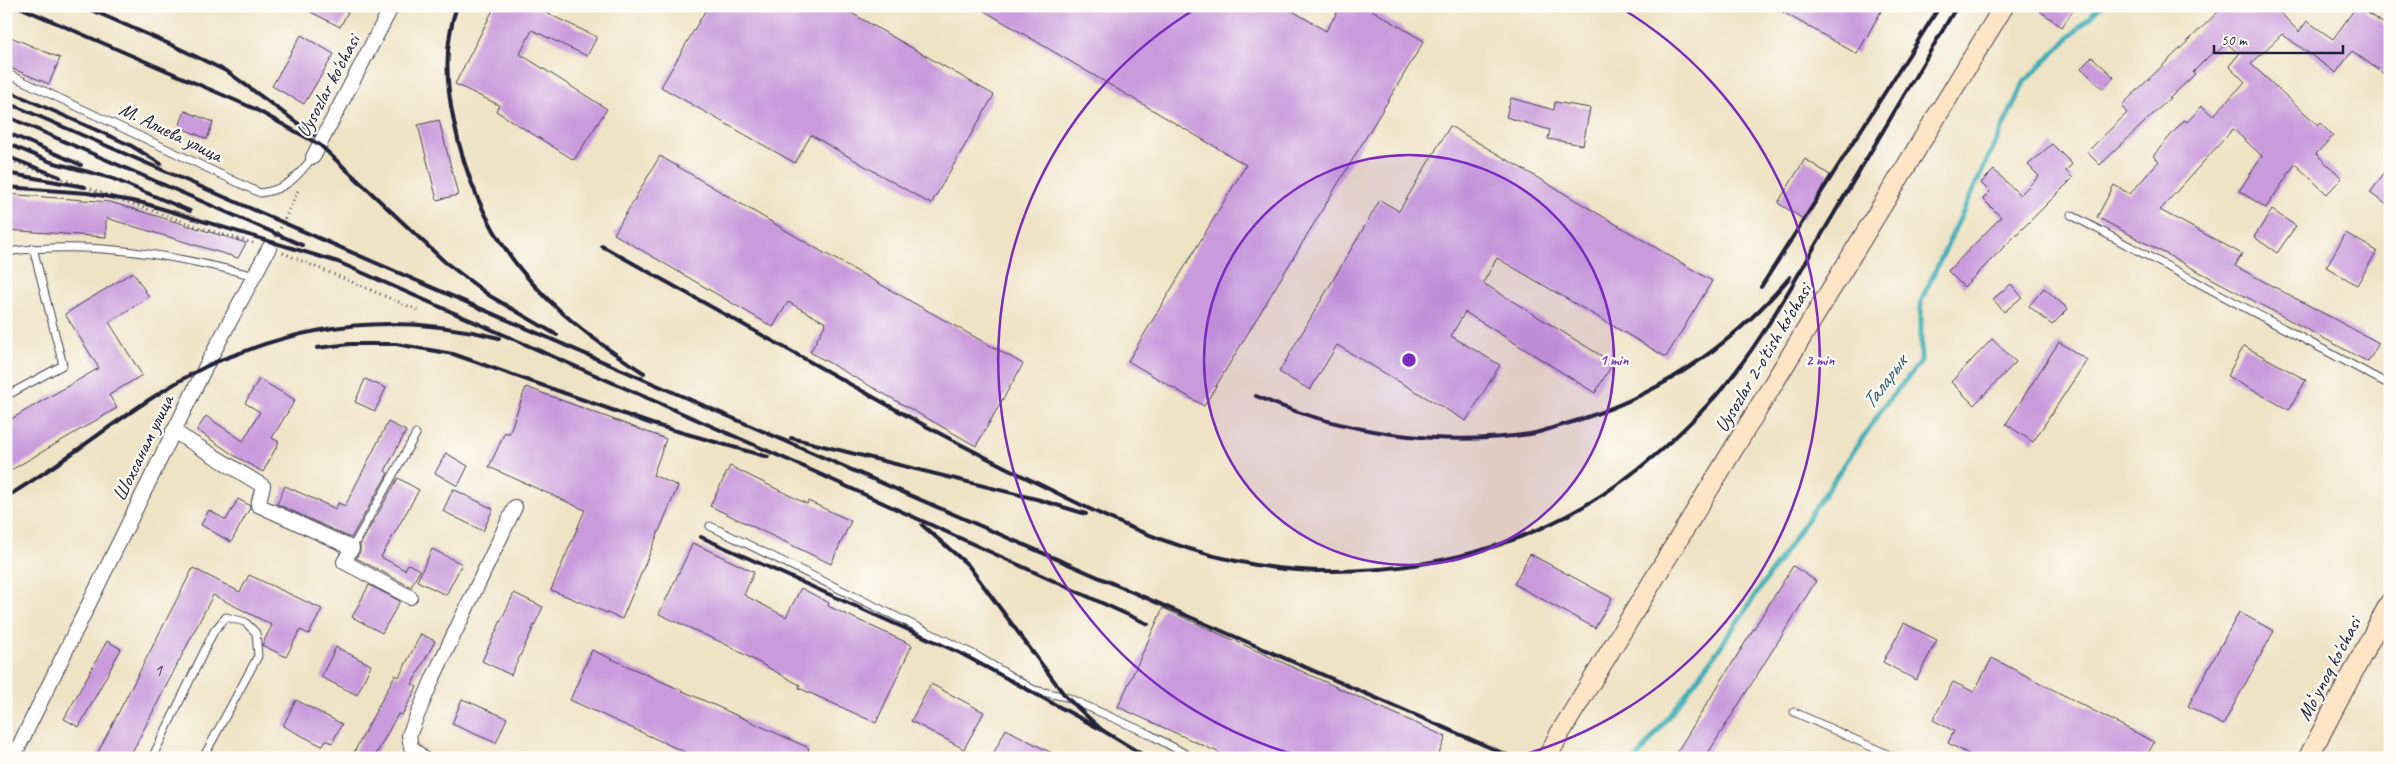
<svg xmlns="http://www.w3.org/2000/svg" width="2396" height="764" font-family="Caveat,sans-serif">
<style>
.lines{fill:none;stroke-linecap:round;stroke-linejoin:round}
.stream{stroke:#3cadb5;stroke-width:5}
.building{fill:#c99adc}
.lane-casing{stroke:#413f50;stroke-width:9}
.street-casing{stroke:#413f50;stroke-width:16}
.secondary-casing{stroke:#413f50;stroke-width:21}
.path{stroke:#413f50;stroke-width:3;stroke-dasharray:1 4;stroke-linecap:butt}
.lane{stroke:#fff;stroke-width:7}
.street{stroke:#fff;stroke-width:14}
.secondary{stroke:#fde5c5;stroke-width:19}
.rail{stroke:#22223b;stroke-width:4}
.ring{fill:none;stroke:#7b2cbf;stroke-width:2.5}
.labels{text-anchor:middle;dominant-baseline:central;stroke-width:4.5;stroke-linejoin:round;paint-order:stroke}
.number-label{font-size:18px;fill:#4c4063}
.street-label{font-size:20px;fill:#22223b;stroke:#fdfcf7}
.water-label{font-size:21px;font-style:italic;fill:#2e6172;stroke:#fdfcf7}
.centre{fill:#7b2cbf;stroke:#fdfcf7;stroke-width:2.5}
.ring-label{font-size:15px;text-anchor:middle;font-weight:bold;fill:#7b2cbf;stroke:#fdfcf7;stroke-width:4.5;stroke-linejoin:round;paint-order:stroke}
</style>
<rect width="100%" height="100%" fill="#fdfcf7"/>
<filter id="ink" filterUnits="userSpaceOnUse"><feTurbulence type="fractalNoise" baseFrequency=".02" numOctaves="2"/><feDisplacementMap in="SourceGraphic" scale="10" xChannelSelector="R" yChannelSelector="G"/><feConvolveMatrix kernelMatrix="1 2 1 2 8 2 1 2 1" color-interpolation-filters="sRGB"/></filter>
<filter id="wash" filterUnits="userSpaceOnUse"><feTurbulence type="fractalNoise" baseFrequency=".0096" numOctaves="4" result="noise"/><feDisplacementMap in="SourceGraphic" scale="20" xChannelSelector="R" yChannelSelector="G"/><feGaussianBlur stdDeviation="1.12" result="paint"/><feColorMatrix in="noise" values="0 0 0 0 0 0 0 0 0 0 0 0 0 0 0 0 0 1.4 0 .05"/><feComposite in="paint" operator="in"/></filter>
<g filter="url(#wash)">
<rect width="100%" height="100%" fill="#efe3c5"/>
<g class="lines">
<polyline class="stream" points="1637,758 1710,662 1887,402 1921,362 1921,301 2024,82 2101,6"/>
</g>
<g id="blocks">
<g class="building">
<polygon points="299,6 336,6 348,12 340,27"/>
<polygon points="495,6 532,6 597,37 587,56 532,30 520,54 607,109 574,160 496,111 499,105 455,84"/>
<polygon points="708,6 839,6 994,95 931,204 811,135 795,163 661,87"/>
<polygon points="976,6 1284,6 1326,31 1341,6 1365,6 1424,41 1204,406 1128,361 1246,165"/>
<polygon points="1772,6 1884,6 1857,54"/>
<polygon points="2033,6 2076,6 2062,27"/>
<polygon points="2224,6 2274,6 2299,32 2307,21 2333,39 2357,6 2390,28 2390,78 2352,51 2336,73 2282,34 2251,64 2318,125 2320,123 2333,136 2316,154 2342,178 2327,194 2295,164 2266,208 2239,191 2262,156 2233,129 2160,210 2242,254 2235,266 2379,343 2368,362 2097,217 2114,185 2130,194 2159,161 2153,156 2184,120 2187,122 2202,106 2213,116 2245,82 2229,66 2239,54 2227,43 2216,53 2214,51 2193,72 2195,74 2100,165 2087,152 2127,113 2121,106"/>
<polygon points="6,35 60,58 49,84 6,66"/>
<polygon points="301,35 334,54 304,104 272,86"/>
<polygon points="2092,57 2114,77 2103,89 2081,68"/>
<polygon points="1511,98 1554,110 1555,102 1590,108 1583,145 1548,139 1550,130 1506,117"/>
<polygon points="185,111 213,122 207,139 179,127"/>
<polygon points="439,120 458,195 437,200 418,125"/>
<polygon points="1450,126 1712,281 1666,357 1497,258 1483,283 1613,363 1595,393 1465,312 1451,336 1500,365 1466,421 1337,345 1310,390 1279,372 1380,200 1399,211"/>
<polygon points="2052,144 2072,164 2066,171 2073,178 1964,287 1948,271 2001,217 1983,199 1990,192 1981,183 1994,170 2020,195 2039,176 2028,165"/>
<polygon points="660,156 819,250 1023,364 976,446 810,352 826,323 788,302 773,327 614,234"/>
<polygon points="1805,159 1830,175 1803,219 1778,203"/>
<polygon points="2390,165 2390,207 2370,193"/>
<polygon points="6,194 110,202 246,243 238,258 106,218 106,237 6,230"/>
<polygon points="2272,210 2296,226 2277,253 2254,237"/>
<polygon points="2346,233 2377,251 2357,285 2326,267"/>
<polygon points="133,272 149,297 109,322 142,375 109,395 117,408 6,473 6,422 99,368 65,314"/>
<polygon points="2011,284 2022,297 2004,312 1993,299"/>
<polygon points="2044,288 2068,309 2052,325 2029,306"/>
<polygon points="1992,339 2016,362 1974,405 1951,382"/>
<polygon points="2059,342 2087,360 2033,442 2006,424"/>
<polygon points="2244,346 2306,380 2289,410 2227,376"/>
<polygon points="259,379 295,400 272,438 279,442 263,472 235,456 197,430 206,416 243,441 260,412 245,403"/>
<polygon points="365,379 386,388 375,411 355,402"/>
<polygon points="526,387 666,439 653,475 678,486 622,619 551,590 585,510 489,467 505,432 509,434"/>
<polygon points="388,422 406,431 385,471 388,473 351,538 277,504 285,486 336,509 338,503 345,506"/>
<polygon points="446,453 468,466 458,486 435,473"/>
<polygon points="730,466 807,504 808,501 851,521 831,564 710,506"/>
<polygon points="398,478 419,490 381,557 405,570 408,564 420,570 411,587 356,558 360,552 360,545"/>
<polygon points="453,489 493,509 483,531 443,511"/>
<polygon points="238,499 249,505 250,508 231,542 201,525 209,510 226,520"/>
<polygon points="693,543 754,572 744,595 786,617 801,588 829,603 828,606 912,645 876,723 799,688 800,685 725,644 659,614"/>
<polygon points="432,549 462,564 446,595 417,581"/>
<polygon points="1530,554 1612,598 1595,628 1514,584"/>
<polygon points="1793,566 1816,581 1705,758 1673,758"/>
<polygon points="193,568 240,592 249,575 322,609 309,634 300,630 286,657 262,645 272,625 213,595 129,758 95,758"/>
<polygon points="369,585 400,601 382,633 352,617"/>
<polygon points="514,593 543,607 511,675 482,661"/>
<polygon points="1163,608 1446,737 1437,758 1231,758 1118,707"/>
<polygon points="2239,612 2274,631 2223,725 2188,706"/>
<polygon points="1904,623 1937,640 1916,680 1883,662"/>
<polygon points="421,634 435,641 412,684 417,687 402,715 398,714 374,758 351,758 395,675 399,677"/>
<polygon points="107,641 121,649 79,727 64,719"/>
<polygon points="336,647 371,665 357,695 321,677"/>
<polygon points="592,650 809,748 805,758 698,758 570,700"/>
<polygon points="1992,658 2154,742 2146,758 1976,758 1948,743 1954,731 1933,720 1953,682 1974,692"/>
<polygon points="931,684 984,712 964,749 911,721"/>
<polygon points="462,699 507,718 496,743 452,724"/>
<polygon points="296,700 342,724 332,743 326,740 322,746 283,726"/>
<polygon points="1006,729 1061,758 991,758"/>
</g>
</g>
</g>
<g filter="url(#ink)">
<use href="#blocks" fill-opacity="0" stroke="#413f50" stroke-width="1"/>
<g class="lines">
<g class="lane-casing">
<g id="lane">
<path d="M 6,73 L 260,193 C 286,190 297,177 313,157"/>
<polyline points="2071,215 2390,385"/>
<path d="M 6,252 C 91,240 173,255 255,276"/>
<polyline points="6,396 63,365 33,248"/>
<polyline points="710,526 975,655 1034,690 1066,697 1147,733 1193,758"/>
<polyline points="352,548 416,434"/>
<polyline points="1794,712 1896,758"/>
<polyline points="152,758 214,631 226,617 245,622 256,633 258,656 203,758"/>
</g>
</g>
<g class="street-casing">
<g id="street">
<polyline points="313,157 392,6"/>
<polyline points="173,431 263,486 258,505 352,548 344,562 410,597"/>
<polyline points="13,758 206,366 269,248"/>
<polyline points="423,758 411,747 409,735 433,678 515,507"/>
</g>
</g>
<g class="secondary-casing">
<g id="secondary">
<polyline points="1547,758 1560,733 2004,6"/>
<polyline points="2308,758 2390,602"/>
</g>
</g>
<g class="path">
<polyline points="6,159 204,229 256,244"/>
<polyline points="276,237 298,191"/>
<polyline points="283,253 420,311"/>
</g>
<use href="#lane" class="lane"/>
<use href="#street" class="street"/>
<use href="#secondary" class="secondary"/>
<g class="rail">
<polyline points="17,6 253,108 320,145 445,262 490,296 557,335"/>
<polyline points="82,6 174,46 228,72 314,135"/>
<path d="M 457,6 C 444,43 446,85 454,122 C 479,244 542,308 644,373"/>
<polyline points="6,90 130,145 161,164"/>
<polyline points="6,102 1514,758"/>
<polyline points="6,116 302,245"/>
<polyline points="6,132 81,165"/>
<polyline points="6,143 51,162 111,178 190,211"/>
<polyline points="6,156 60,177"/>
<polyline points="6,173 85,187"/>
<polyline points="6,187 87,193 143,203 338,262 802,466 1148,624"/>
<path d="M 602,246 C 699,300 796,354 893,408 C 943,436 994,462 1045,487 C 1106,518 1168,547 1236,561 C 1283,572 1332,573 1380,569 C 1518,557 1621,500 1714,398 C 1757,350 1789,290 1822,234 C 1867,158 1912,82 1957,6"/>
<polyline points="1761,287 1940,6"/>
<polyline points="317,348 350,344 396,344 453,354 652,424 768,457"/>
<path d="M 1256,396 C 1342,433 1437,447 1530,434 C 1542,432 1554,427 1566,424 C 1655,398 1731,347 1790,277"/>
<polyline points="791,438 1040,500 1086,514"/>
<path d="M 6,497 C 74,457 134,403 205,367 C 216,361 229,357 240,353 C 324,320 412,316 499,338"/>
<polyline points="922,525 968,565 1066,697 1102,730 1148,758"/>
<polyline points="701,537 960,653 1102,730"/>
</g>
</g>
</g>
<circle cx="1409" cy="360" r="205" fill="#7b2cbf" fill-opacity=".12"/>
<g class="ring">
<circle cx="1409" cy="360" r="205"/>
<path d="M1303 757A411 411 0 0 1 1197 8M1621 8A411 411 0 0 1 1515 757"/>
</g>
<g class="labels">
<g class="number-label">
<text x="158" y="670">1</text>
</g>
<g class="street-label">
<text transform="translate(328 86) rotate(-62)">Uysozlar ko'chasi</text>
<text transform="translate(171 132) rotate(26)">М. Алиева улица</text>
<text transform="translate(1763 358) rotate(-59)">Uysozlar 2-o'tish ko'chasi</text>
<text transform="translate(143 448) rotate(-64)">Шохсанам улица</text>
<text transform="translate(2329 669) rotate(-62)">Moʻynoq ko'chasi</text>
</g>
<g class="water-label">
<text transform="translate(1884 382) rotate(-53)">Таларык</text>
</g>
</g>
<circle cx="1409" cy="360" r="8" class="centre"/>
<g class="ring-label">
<text x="1614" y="365">1 min</text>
<text x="1820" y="365">2 min</text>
</g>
<rect width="2396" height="764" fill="none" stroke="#fdfcf7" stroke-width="25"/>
<path d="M2214 45v8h129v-8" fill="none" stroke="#22223b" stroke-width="2.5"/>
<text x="2221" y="45" font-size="15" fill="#22223b" stroke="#fdfcf7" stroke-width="4" paint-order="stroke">50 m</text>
</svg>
